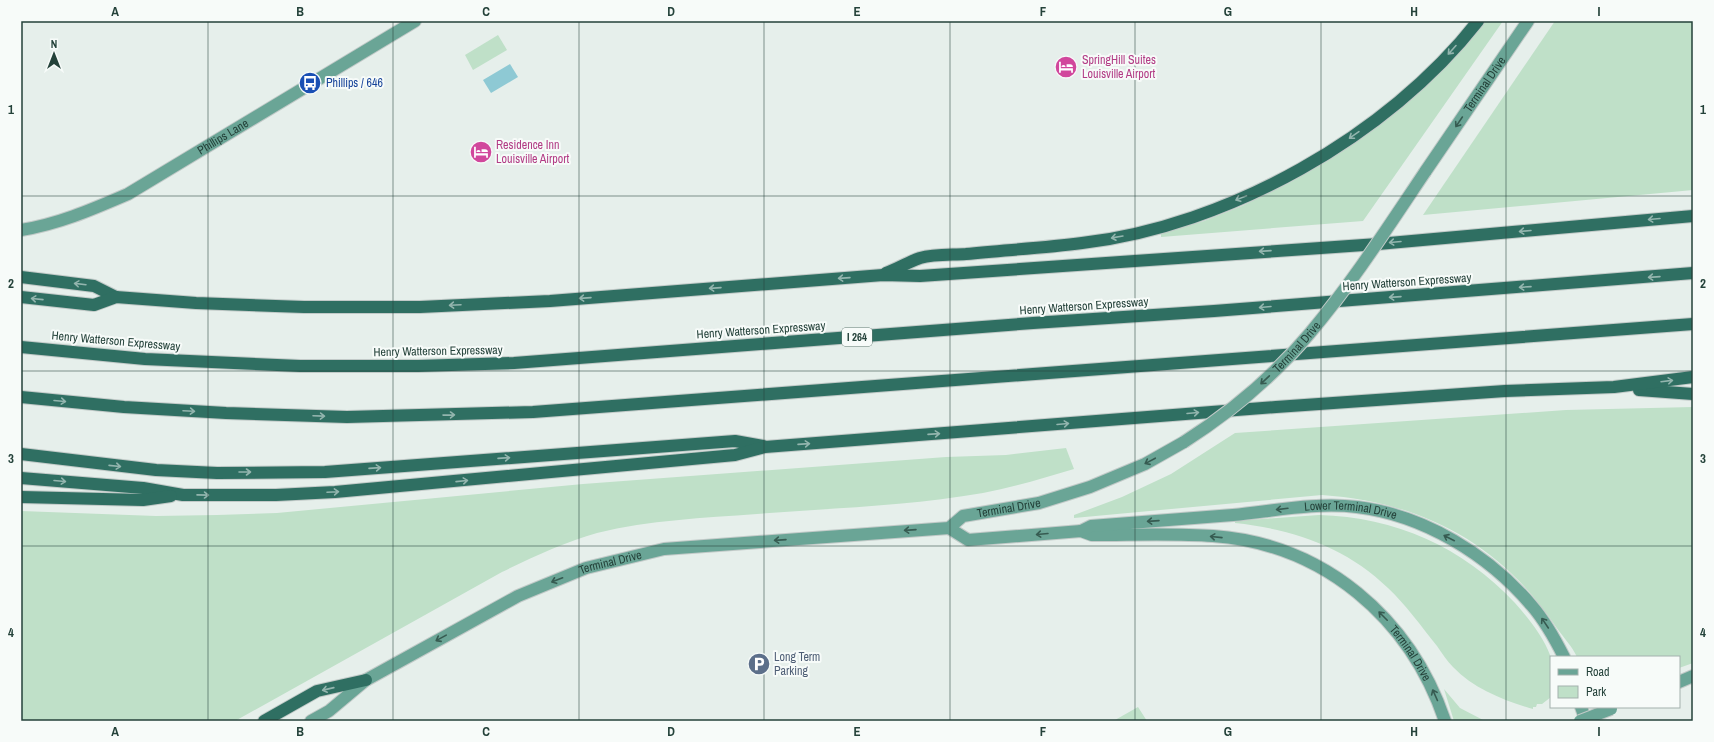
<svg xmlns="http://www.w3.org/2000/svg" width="1714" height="742" font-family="'Archivo Narrow',sans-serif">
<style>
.green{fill:#bfe0c8}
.water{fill:#8ec9d4}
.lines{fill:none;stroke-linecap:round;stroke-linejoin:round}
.major-casing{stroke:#c2cac8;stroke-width:14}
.highway-casing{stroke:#c2cac8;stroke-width:14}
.major{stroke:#6aa596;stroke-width:12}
.highway{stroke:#2f6f62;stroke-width:12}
.major-bridge-casing{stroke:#c2cac8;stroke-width:14;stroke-linecap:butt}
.major-bridge{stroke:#6aa596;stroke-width:12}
.oneway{stroke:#93b5ae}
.oneway2{stroke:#365b51}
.grid{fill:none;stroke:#24423a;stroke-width:1;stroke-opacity:0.55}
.labels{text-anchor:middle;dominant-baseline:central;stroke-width:4;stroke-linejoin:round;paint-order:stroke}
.shield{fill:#f7fbf9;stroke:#637a73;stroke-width:1}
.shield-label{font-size:11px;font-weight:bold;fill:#24423a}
.hotel-label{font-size:12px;fill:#b23c85;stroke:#f7fbf9;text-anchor:start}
.transit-label{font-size:12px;fill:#164399;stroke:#f7fbf9;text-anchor:start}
.street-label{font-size:12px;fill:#24423a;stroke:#f7fbf9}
.service-label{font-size:12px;fill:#4e5e75;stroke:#f7fbf9;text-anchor:start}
.neatline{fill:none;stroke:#24423a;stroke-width:1.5}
.grid-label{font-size:13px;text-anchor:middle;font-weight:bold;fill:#24423a}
</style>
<rect width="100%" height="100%" fill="#e6efeb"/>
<g class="green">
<polygon points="1486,21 1503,21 1363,221 1161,237 1161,233 1204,221 1242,206 1287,184 1330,159 1350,145 1458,52"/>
<polygon points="1555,21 1693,21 1693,190 1423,215"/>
<polygon points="498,35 507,50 473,70 465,55"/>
<path d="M 1693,407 L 1693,663 L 1679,668 L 1679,657 L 1577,657 C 1572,646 1563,637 1556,627 C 1500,543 1422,502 1322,495 L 1074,518 L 1074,515 L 1122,497 L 1171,474 L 1235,433 L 1566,410 Z"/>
<path d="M 1066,448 L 1074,469 C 1044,478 1014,487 983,493 C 909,506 832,508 757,514 C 703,518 650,520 597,533 C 567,541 531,558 502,572 L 235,721 L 21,721 L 21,511 L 156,516 L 217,515 L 277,513 L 583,484 L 946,457 L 1006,455 Z"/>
<path d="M 1319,515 C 1395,517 1463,547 1515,603 C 1528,618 1543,636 1550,655 C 1554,664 1551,687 1551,697 L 1542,704 L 1537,704 L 1536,707 L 1533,707 L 1533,709 C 1505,701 1474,689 1453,667 C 1447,661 1442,653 1437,646 C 1421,626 1406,605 1388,588 C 1346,547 1292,529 1235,523 L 1235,521 Z"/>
<polygon points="1444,689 1460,708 1485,721 1454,721"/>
<polygon points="1138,707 1147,721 1106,721 1115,720"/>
</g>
<polygon class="water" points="510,64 518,77 491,93 483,80"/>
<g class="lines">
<g class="major-casing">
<g id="major">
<path id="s1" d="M 1425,172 L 1528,21"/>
<path id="s2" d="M 21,230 C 59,224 93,209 128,194 L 415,21"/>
<path id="s3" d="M 949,528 L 968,540 L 1081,531 L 1092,535 C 1132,535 1174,533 1213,536 C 1324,544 1410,618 1445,721"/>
<path id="s4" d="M 1081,531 L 1091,526 C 1139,522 1186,519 1233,515 C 1274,511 1316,502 1357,507 C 1424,515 1489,555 1532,606 C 1545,621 1555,639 1564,657"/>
<polyline points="1679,682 1693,676"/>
<polyline points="1581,707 1586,721"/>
<path id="s5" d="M 311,721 L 329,711 L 366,680 L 518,596 L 586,568 L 664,549 L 949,528 L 963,516 L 1039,503 L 1090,487 L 1145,464 L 1184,442"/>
</g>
</g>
<g class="highway-casing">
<g id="highway">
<path d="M 886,273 C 897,269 908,262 920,258 C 934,254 951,255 966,254 C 1005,250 1044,248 1082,243 C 1228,226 1388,136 1478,21"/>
<polyline points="21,277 94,286 116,297"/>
<polyline points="21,297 94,305 116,297 196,303 304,307 420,307 550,301 883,275 920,276 1378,244 1693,216"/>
<polyline points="21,347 145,359 300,366 418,366 514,363 1033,323 1214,311 1693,273"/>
<polyline points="1639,390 1693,394"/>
<polyline points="21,397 124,407 226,413 347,417 533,412 1693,324"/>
<polyline points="21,454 156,470 217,473 325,472 735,441 763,446"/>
<polyline points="21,478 143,488 183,495 276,495 335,492 735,455 765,447 1276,407 1505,391 1614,387 1693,377"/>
<polyline points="21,497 143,500 171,496"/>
<polyline points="264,721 317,691 366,680"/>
</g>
</g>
<use href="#major" class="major"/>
<use href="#highway" class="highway"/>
<g class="major-bridge-casing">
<g id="major-bridge">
<path id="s6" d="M 1184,442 C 1231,412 1274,376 1310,333 C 1352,283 1388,227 1425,172"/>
<polyline points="1580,721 1611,709"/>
</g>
</g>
<use href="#major-bridge" class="major-bridge"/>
</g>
<defs><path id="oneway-shaft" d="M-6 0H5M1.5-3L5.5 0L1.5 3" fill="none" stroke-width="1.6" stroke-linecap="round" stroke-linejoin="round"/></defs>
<g class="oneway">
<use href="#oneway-shaft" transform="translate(1452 50) rotate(132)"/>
<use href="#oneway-shaft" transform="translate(1354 135) rotate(145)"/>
<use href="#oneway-shaft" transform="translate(1241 198) rotate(158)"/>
<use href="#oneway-shaft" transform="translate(1654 219) rotate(175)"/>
<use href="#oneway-shaft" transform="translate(1525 231) rotate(175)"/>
<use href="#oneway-shaft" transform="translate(1117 237) rotate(170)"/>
<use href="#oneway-shaft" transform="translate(1395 242) rotate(175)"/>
<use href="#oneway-shaft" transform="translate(1265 251) rotate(176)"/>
<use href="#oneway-shaft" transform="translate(1654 277) rotate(176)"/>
<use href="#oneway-shaft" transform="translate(844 278) rotate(176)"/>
<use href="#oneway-shaft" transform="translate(80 284) rotate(-173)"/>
<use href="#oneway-shaft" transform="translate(1525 287) rotate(176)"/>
<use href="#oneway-shaft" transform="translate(715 288) rotate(176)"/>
<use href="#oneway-shaft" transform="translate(1395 297) rotate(176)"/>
<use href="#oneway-shaft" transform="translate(585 298) rotate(176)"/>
<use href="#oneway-shaft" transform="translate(37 299) rotate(-174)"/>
<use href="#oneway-shaft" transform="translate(455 305) rotate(177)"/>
<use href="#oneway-shaft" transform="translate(1265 307) rotate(175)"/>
<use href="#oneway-shaft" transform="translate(1667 381) rotate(-7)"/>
<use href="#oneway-shaft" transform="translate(60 401) rotate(5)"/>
<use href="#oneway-shaft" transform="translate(189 411) rotate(3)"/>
<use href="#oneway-shaft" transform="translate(1193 413) rotate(-5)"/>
<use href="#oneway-shaft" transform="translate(449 415) rotate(-1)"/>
<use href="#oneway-shaft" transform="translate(319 416) rotate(2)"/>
<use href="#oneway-shaft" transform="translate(1063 424) rotate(-5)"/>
<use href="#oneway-shaft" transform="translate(934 434) rotate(-4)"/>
<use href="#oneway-shaft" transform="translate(804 444) rotate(-4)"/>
<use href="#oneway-shaft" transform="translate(504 458) rotate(-4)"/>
<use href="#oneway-shaft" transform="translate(115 466) rotate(6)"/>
<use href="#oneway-shaft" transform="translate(375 468) rotate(-4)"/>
<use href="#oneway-shaft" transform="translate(245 472)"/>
<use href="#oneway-shaft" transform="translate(60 481) rotate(5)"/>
<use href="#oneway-shaft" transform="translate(462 481) rotate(-6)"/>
<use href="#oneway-shaft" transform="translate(333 492) rotate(-3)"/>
<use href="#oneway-shaft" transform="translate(203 495) rotate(1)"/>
<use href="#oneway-shaft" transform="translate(328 689) rotate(167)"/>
</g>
<g class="oneway2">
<use href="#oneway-shaft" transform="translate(1459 122) rotate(124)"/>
<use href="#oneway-shaft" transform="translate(1265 380) rotate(137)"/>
<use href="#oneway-shaft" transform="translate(1150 461) rotate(152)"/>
<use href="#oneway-shaft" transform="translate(1282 509) rotate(173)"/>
<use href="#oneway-shaft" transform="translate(1153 521) rotate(176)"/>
<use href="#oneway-shaft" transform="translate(910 530) rotate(176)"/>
<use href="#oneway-shaft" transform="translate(1042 534) rotate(175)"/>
<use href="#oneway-shaft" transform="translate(1216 537) rotate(-174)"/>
<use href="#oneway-shaft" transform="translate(1449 538) rotate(-153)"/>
<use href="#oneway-shaft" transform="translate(780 540) rotate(176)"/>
<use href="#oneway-shaft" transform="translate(557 580) rotate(159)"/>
<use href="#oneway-shaft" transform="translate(1383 616) rotate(-135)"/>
<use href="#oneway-shaft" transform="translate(1545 623) rotate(-124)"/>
<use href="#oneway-shaft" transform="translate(441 638) rotate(151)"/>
<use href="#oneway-shaft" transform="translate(1435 695) rotate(-114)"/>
</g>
<path class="grid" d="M 208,21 L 208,721M 393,21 L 393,721M 579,21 L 579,721M 764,21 L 764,721M 950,21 L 950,721M 1135,21 L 1135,721M 1321,21 L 1321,721M 1506,21 L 1506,721M 21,196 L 1693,196M 21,371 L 1693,371M 21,546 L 1693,546"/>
<defs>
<g id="hotel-disc" transform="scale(1.15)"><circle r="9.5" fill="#d1479c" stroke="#f7fbf9"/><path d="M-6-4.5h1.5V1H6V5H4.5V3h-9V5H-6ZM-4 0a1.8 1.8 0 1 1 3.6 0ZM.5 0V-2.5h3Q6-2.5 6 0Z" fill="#fff"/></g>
<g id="bus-disc" transform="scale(1.15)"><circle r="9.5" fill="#1a4fb4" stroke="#f7fbf9"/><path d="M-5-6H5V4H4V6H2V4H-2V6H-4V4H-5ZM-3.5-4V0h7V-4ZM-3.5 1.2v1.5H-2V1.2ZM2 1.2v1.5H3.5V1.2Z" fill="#fff"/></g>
<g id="parking-disc" transform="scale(1.15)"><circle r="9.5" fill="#5c6f8a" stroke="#f7fbf9"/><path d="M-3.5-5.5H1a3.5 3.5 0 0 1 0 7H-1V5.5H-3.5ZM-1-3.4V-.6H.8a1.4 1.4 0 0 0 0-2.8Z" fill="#fff"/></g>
</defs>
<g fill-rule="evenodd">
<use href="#hotel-disc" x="1066" y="67"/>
<use href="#bus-disc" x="310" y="83"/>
<use href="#hotel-disc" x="481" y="152"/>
<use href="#parking-disc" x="759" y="664"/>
</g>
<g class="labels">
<rect class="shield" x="842" y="328" width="30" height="18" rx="3"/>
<g class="shield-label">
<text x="857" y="337">I 264</text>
</g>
<g class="hotel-label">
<text x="1082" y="60">SpringHill Suites<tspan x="1082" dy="14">Louisville Airport</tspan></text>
<text x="496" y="145">Residence Inn<tspan x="496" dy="14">Louisville Airport</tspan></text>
</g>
<g class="transit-label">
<text x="326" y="83">Phillips / 646</text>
</g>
<g class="street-label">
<text stroke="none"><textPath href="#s1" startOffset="106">Terminal Drive</textPath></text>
<text stroke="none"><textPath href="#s2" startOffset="224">Phillips Lane</textPath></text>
<text transform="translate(1407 282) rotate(-4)">Henry Watterson Expressway</text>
<text transform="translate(1084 306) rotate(-4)">Henry Watterson Expressway</text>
<text transform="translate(761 330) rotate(-4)">Henry Watterson Expressway</text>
<text transform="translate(116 341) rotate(5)">Henry Watterson Expressway</text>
<text stroke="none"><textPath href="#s6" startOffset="148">Terminal Drive</textPath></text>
<text transform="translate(438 351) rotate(-1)">Henry Watterson Expressway</text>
<text stroke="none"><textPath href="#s5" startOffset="747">Terminal Drive</textPath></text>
<text stroke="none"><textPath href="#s4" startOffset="272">Lower Terminal Drive</textPath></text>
<text stroke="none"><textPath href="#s5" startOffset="341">Terminal Drive</textPath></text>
<text stroke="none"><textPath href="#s3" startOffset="507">Terminal Drive</textPath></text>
</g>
<g class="service-label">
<text x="774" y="657">Long Term<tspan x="774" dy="14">Parking</tspan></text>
</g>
</g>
<rect width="1714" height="742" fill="none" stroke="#f7fbf9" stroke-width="44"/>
<rect x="1550" y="656" width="130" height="52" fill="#f7fbf9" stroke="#a3b1ad"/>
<rect x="1558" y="669" width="20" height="6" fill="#6aa596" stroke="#a3b1ad"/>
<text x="1586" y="676" font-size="12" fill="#24423a">Road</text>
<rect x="1558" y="686" width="20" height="12" fill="#bfe0c8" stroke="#a3b1ad"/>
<text x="1586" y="696" font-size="12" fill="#24423a">Park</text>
<g transform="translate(54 54)" stroke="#f7fbf9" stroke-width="3" paint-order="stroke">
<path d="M0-3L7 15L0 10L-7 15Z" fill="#24423a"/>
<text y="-6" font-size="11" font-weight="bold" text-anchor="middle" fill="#24423a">N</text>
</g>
<rect x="22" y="22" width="1670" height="698" class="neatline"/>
<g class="grid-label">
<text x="115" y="16">A</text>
<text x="300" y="16">B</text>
<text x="486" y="16">C</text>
<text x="671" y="16">D</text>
<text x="857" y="16">E</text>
<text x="1043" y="16">F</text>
<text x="1228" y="16">G</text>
<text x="1414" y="16">H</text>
<text x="1599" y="16">I</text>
<text x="11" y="114">1</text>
<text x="1703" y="114">1</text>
<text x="11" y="288">2</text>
<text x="1703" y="288">2</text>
<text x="11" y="463">3</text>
<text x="1703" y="463">3</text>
<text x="11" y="637">4</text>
<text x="1703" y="637">4</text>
<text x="115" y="736">A</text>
<text x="300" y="736">B</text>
<text x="486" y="736">C</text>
<text x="671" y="736">D</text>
<text x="857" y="736">E</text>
<text x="1043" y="736">F</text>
<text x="1228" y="736">G</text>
<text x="1414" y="736">H</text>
<text x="1599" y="736">I</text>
</g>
</svg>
